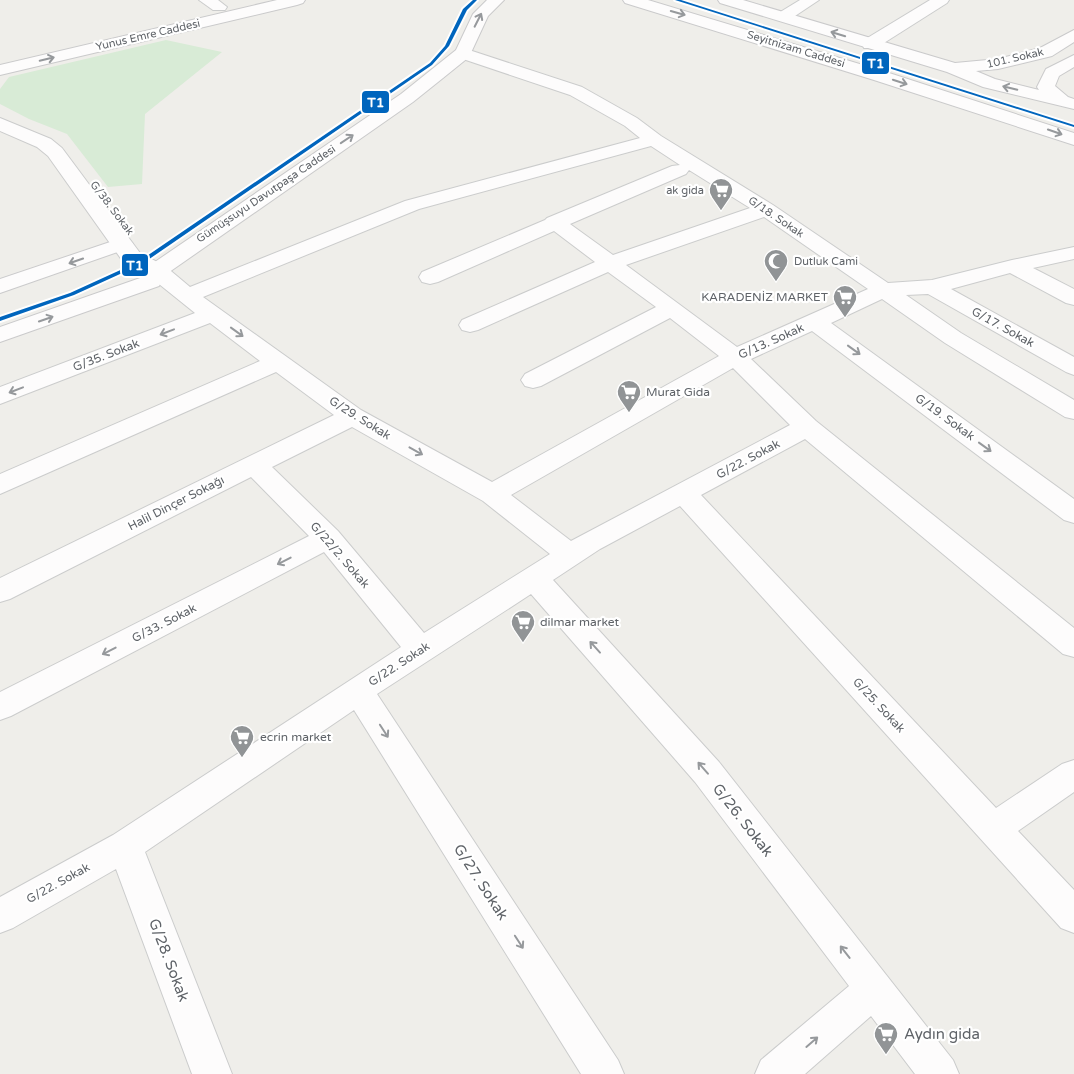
<svg xmlns="http://www.w3.org/2000/svg" width="1074" height="1074" font-family="'Varela Round',sans-serif">
<style>
.green{fill:#d8ebd6}
.lines{fill:none;stroke-linecap:round;stroke-linejoin:round}
.street-casing{stroke:#cbcccc;stroke-width:2}
.secondary-casing{stroke:#cacacb;stroke-width:2}
.street{fill:#fdfcfc;fill-rule:evenodd}
.secondary{fill:#fdfcfc;fill-rule:evenodd}
.tram-1-casing{stroke:#fff;stroke-width:4}
.tram-1{fill:#0065bd;fill-rule:evenodd}
.oneway{stroke:#96999c}
.labels{text-anchor:middle;dominant-baseline:central;stroke-width:4.5;stroke-linejoin:round;paint-order:stroke}
.far-street-label{font-size:11px;fill:#5f6368;stroke:#fff}
.far-poi-label{font-size:11px;fill:#5f6368;stroke:#fff;text-anchor:end}
.poi-label{font-size:12px;fill:#5f6368;stroke:#fff;text-anchor:start}
.street-label{font-size:12px;fill:#5f6368;stroke:#fff}
.near-street-label{font-size:15px;fill:#5f6368;stroke:#fff}
.near-poi-label{font-size:15px;fill:#5f6368;stroke:#fff;text-anchor:start}
.line-badge{stroke:#fff;stroke-width:2}
.badge-label{font-size:14px;text-anchor:middle;font-weight:bold;fill:#fff}
</style>
<rect width="100%" height="100%" fill="#efeeea"/>
<polygon class="green" points="166,40 222,52 145,114 142,184 108,187 67,134 29,119 0,104 0,89 9,77"/>
<g class="lines">
<g class="street-casing">
<g id="street">
<polygon points="199,0 218,0 227,7 225,10 213,10"/>
<polygon points="800,0 819,0 789,20 777,20 775,17 777,14"/>
<polygon points="930,0 949,0 947,3 876,48 864,48 862,44 864,40"/>
<path d="M 463,48 L 582,87 L 637,118 L 661,136 L 773,205 L 888,283 L 932,280 L 1012,260 L 1074,247 L 1074,259 L 1033,268 L 1074,289 L 1074,305 L 1066,303 L 1010,273 L 951,289 L 1074,357 L 1074,375 L 1066,372 L 928,294 L 906,295 L 961,333 L 1074,400 L 1074,419 L 1065,417 L 945,343 L 882,299 L 831,323 L 1074,499 L 1074,523 L 1064,520 L 812,331 L 751,359 L 816,421 L 1074,628 L 1074,657 L 1063,654 L 805,439 L 701,495 L 996,808 L 1062,764 L 1074,760 L 1074,792 L 1018,831 L 1074,890 L 1074,933 L 1061,928 L 680,506 L 600,549 L 553,580 L 719,762 L 953,1060 L 959,1074 L 915,1074 L 871,1016 L 805,1074 L 755,1074 L 761,1060 L 849,986 L 695,782 L 531,594 L 377,694 L 618,1060 L 624,1074 L 581,1074 L 354,710 L 145,852 L 232,1074 L 192,1074 L 116,869 L 13,928 L 0,933 L 0,897 L 113,835 L 401,647 L 324,552 L 11,716 L 0,720 L 0,692 L 309,536 L 251,477 L 10,599 L 0,602 L 0,578 L 334,415 L 276,372 L 0,494 L 0,474 L 260,361 L 210,323 L 0,404 L 0,387 L 195,313 L 149,276 L 124,263 L 48,156 L 37,147 L 0,131 L 0,118 L 51,139 L 62,148 L 140,253 L 165,266 L 190,287 L 405,201 L 640,138 L 625,126 L 570,95 L 457,57 L 455,53 L 457,49 ZM 651,146 L 680,165 L 672,166 L 547,218 L 545,220 L 422,272 L 419,277 L 422,282 L 430,284 L 438,282 L 554,231 L 595,262 L 462,320 L 459,325 L 462,330 L 470,332 L 478,330 L 608,272 L 656,307 L 525,374 L 521,380 L 525,386 L 533,388 L 541,386 L 670,318 L 719,356 L 492,482 L 361,410 L 203,297 L 419,209 ZM 689,170 L 750,208 L 613,255 L 570,224 L 686,174 ZM 764,217 L 868,289 L 737,347 L 626,265 ZM 733,368 L 790,425 L 571,541 L 511,495 ZM 352,427 L 483,501 L 550,554 L 424,633 L 338,531 L 272,467 Z"/>
</g>
</g>
<g class="secondary-casing">
<g id="secondary">
<polygon points="277,0 305,0 303,3 297,5 0,75 0,65"/>
<polygon points="487,0 504,0 488,16 469,57 443,78 413,102 165,275 159,286 0,342 0,327 143,277 149,266 401,94 456,50 473,14"/>
<polygon points="623,0 648,0 886,72 1074,133 1074,145 874,80 625,3"/>
<polygon points="718,0 743,0 955,63 998,59 1040,48 1074,30 1074,42 1052,56 998,69 976,71 995,79 1039,90 1037,87 1046,69 1074,55 1074,67 1059,76 1055,86 1068,97 1074,99 1074,109 983,87 947,72 720,3"/>
<polygon points="122,238 129,240 133,244 129,248 0,293 0,279"/>
</g>
</g>
<use href="#street" class="street"/>
<use href="#secondary" class="secondary"/>
<g class="tram-1-casing">
<g id="tram-1">
<polygon points="473,0 477,0 467,10 449,46 432,65 142,264 74,295 0,321 0,317 70,293 138,262 430,63 445,46 463,9"/>
<polygon points="675,0 681,0 1074,125 1074,127"/>
</g>
</g>
<use href="#tram-1" class="tram-1"/>
</g>
<defs><path id="oneway-shaft" d="M-6 0H5M1.5-3L5.5 0L1.5 3" fill="none" stroke-width="1.6" stroke-linecap="round" stroke-linejoin="round" transform="scale(1.25)"/></defs>
<g class="oneway">
<use href="#oneway-shaft" transform="translate(678 13) rotate(16)"/>
<use href="#oneway-shaft" transform="translate(478 20) rotate(-63)"/>
<use href="#oneway-shaft" transform="translate(838 34) rotate(-163)"/>
<use href="#oneway-shaft" transform="translate(47 59) rotate(-13)"/>
<use href="#oneway-shaft" transform="translate(900 82) rotate(18)"/>
<use href="#oneway-shaft" transform="translate(1010 88) rotate(-166)"/>
<use href="#oneway-shaft" transform="translate(1055 132) rotate(19)"/>
<use href="#oneway-shaft" transform="translate(347 139) rotate(-34)"/>
<use href="#oneway-shaft" transform="translate(76 261) rotate(161)"/>
<use href="#oneway-shaft" transform="translate(46 319) rotate(-19)"/>
<use href="#oneway-shaft" transform="translate(167 332) rotate(159)"/>
<use href="#oneway-shaft" transform="translate(237 332) rotate(36)"/>
<use href="#oneway-shaft" transform="translate(854 350) rotate(36)"/>
<use href="#oneway-shaft" transform="translate(16 390) rotate(159)"/>
<use href="#oneway-shaft" transform="translate(985 447) rotate(36)"/>
<use href="#oneway-shaft" transform="translate(416 451) rotate(29)"/>
<use href="#oneway-shaft" transform="translate(284 561) rotate(153)"/>
<use href="#oneway-shaft" transform="translate(595 647) rotate(-132)"/>
<use href="#oneway-shaft" transform="translate(109 651) rotate(153)"/>
<use href="#oneway-shaft" transform="translate(384 731) rotate(57)"/>
<use href="#oneway-shaft" transform="translate(703 768) rotate(-131)"/>
<use href="#oneway-shaft" transform="translate(519 942) rotate(57)"/>
<use href="#oneway-shaft" transform="translate(845 952) rotate(-128)"/>
<use href="#oneway-shaft" transform="translate(812 1042) rotate(-41)"/>
</g>
<defs>
<g id="supermarket-pin" transform="scale(1.25)"><path d="M0 17L-7.5 6A9.5 9.5 0 1 1 7.5 6Z" fill="#919496" stroke="#fff"/><path d="M-6-5.5h2.5l.6 2H6L4.5 2H-2.5L-4.4-4H-6ZM-1.5 3.2a1.3 1.3 0 1 0 .1 0ZM3 3.2a1.3 1.3 0 1 0 .1 0Z" fill="#fff"/></g>
<g id="mosque-pin" transform="scale(1.25)"><path d="M0 17L-7.5 6A9.5 9.5 0 1 1 7.5 6Z" fill="#919496" stroke="#fff"/><path d="M3.5-4.9A6 6 0 1 0 3.5 4.9A5 5 0 1 1 3.5-4.9Z" fill="#fff"/></g>
</defs>
<g fill-rule="evenodd">
<use href="#supermarket-pin" x="721" y="190"/>
<use href="#mosque-pin" x="776" y="261"/>
<use href="#supermarket-pin" x="845" y="297"/>
<use href="#supermarket-pin" x="629" y="392"/>
<use href="#supermarket-pin" x="523" y="622"/>
<use href="#supermarket-pin" x="242" y="737"/>
<use href="#supermarket-pin" x="886" y="1034"/>
</g>
<g class="labels">
<g class="far-street-label">
<text transform="translate(148 35) rotate(-13)">Yunus Emre Caddesi</text>
<text transform="translate(796 49) rotate(17)">Seyitnizam Caddesi</text>
<text transform="translate(1015 58) rotate(-13)">101. Sokak</text>
<text transform="translate(266 194) rotate(-34)">Gümüşsuyu Davutpaşa Caddesi</text>
<text transform="translate(112 208) rotate(53)">G/38. Sokak</text>
<text transform="translate(776 217) rotate(34)">G/18. Sokak</text>
</g>
<g class="far-poi-label">
<text x="704" y="190">ak gida</text>
<text x="794" y="261" text-anchor="start">Dutluk Cami</text>
</g>
<g class="poi-label">
<text x="828" y="297" text-anchor="end">KARADENİZ MARKET</text>
<text x="646" y="392">Murat Gida</text>
<text x="540" y="622">dilmar market</text>
<text x="260" y="737">ecrin market</text>
</g>
<g class="street-label">
<text transform="translate(1003 327) rotate(29)">G/17. Sokak</text>
<text transform="translate(771 341) rotate(-24)">G/13. Sokak</text>
<text transform="translate(106 355) rotate(-21)">G/35. Sokak</text>
<text transform="translate(945 417) rotate(36)">G/19. Sokak</text>
<text transform="translate(360 418) rotate(32)">G/29. Sokak</text>
<text transform="translate(748 459) rotate(-28)">G/22. Sokak</text>
<text transform="translate(176 503) rotate(-27)">Halil Dinçer Sokağı</text>
<text transform="translate(340 555) rotate(49)">G/22/2. Sokak</text>
<text transform="translate(164 623) rotate(-27)">G/33. Sokak</text>
<text transform="translate(399 664) rotate(-33)">G/22. Sokak</text>
<text transform="translate(879 705) rotate(47)">G/25. Sokak</text>
<text transform="translate(58 883) rotate(-29)">G/22. Sokak</text>
</g>
<g class="near-street-label">
<text transform="translate(743 820) rotate(52)">G/26. Sokak</text>
<text transform="translate(481 882) rotate(57)">G/27. Sokak</text>
<text transform="translate(169 960) rotate(69)">G/28. Sokak</text>
</g>
<g class="near-poi-label">
<text x="904" y="1034">Aydın gida</text>
</g>
</g>
<g class="line-badge">
<rect x="861" y="51" width="29" height="24" rx="5" fill="#0065bd"/>
<rect x="361" y="90" width="29" height="24" rx="5" fill="#0065bd"/>
<rect x="121" y="253" width="28" height="24" rx="5" fill="#0065bd"/>
</g>
<g class="badge-label">
<text x="876" y="68">T1</text>
<text x="376" y="107">T1</text>
<text x="135" y="270">T1</text>
</g>
</svg>
